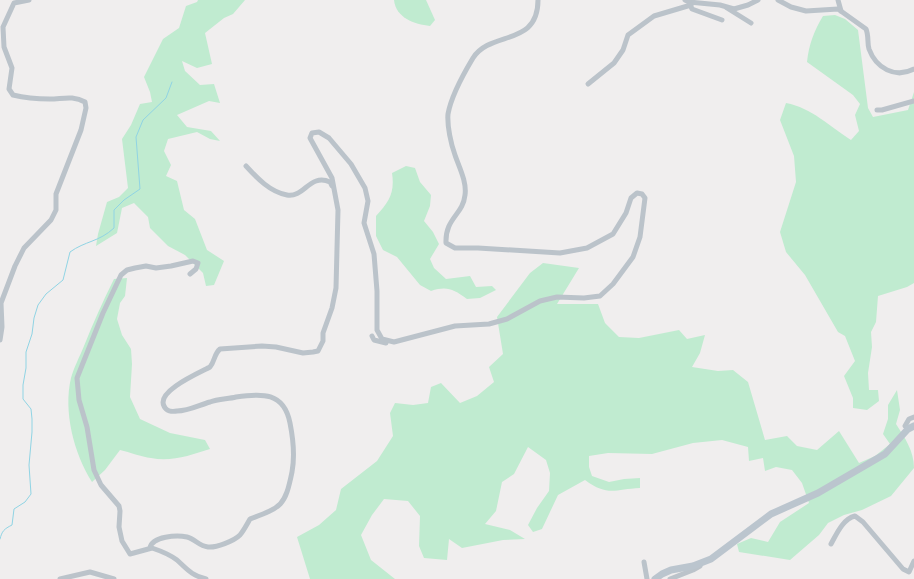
<svg xmlns="http://www.w3.org/2000/svg" width="914" height="579" font-family="Inter,sans-serif">
<style>
.green{fill:#c0ebd0}
.lines{fill:none;stroke-linecap:round;stroke-linejoin:round}
.stream{stroke:#90d4e4;stroke-width:1}
.street{stroke:#bbc3ca;stroke-width:5}
.secondary{stroke:#bbc5ce;stroke-width:7}
</style>
<rect width="100%" height="100%" fill="#f0eeee"/>
<g class="green">
<polygon points="198,0 245,0 233,14 224,18 205,33 212,64 197,68 182,61 185,71 200,85 214,84 220,103 209,101 177,115 187,127 211,131 220,141 210,139 197,132 168,139 164,151 171,165 166,176 177,181 184,210 195,219 207,250 224,261 214,285 206,286 203,273 185,255 168,246 150,228 148,217 134,203 122,208 117,233 96,246 98,234 107,202 119,197 128,188 122,139 131,125 140,104 152,102 150,92 144,77 163,39 179,28 186,6 197,2"/>
<path d="M 394,0 L 426,0 L 435,20 L 430,26 C 414,24 396,18 394,0 Z"/>
<path d="M 835,15 L 845,19 L 858,30 L 868,108 L 873,117 L 908,110 L 914,92 L 914,283 L 907,287 L 878,296 L 876,322 L 871,332 L 872,347 L 868,373 L 869,390 L 878,390 L 879,401 L 867,410 L 853,408 L 853,398 L 844,376 L 855,361 L 845,336 L 838,332 L 805,275 L 786,252 L 780,232 L 796,182 L 794,156 L 780,120 L 786,103 C 812,108 829,126 851,140 L 859,131 L 855,115 L 860,104 L 853,95 L 807,62 C 809,44 814,31 823,16 Z"/>
<path d="M 406,166 L 415,168 L 420,182 L 431,195 L 430,206 L 424,221 L 433,232 L 439,244 L 430,259 L 434,268 L 446,279 L 470,276 L 476,287 L 492,286 L 496,290 L 480,298 L 467,299 C 453,289 447,286 431,291 L 420,285 L 397,257 L 383,250 L 376,236 L 376,216 C 389,202 395,193 392,173 Z"/>
<path d="M 543,263 L 579,268 L 557,304 L 598,304 L 605,323 L 619,337 L 639,338 L 679,330 L 687,339 L 705,335 L 700,353 L 692,367 L 718,371 L 733,370 L 748,382 L 765,440 L 787,436 L 797,446 L 817,450 L 839,431 L 859,463 L 875,456 L 890,444 L 883,434 L 888,419 L 888,405 L 897,390 L 900,410 L 896,424 C 905,438 914,451 914,468 L 891,496 L 862,510 L 844,515 L 828,523 L 819,535 L 790,560 L 739,552 L 737,544 L 751,538 L 768,542 L 780,522 L 809,503 L 802,483 L 792,470 L 776,467 L 765,471 L 763,458 L 749,461 L 748,447 L 722,440 L 693,443 L 652,454 L 608,453 L 589,456 L 589,467 L 592,476 L 609,482 L 624,479 L 640,478 L 640,488 C 615,489 608,497 585,480 L 558,495 L 542,529 L 533,532 L 528,525 L 537,508 L 549,491 L 550,473 L 546,460 L 528,447 L 514,474 L 502,482 L 496,511 L 485,524 L 510,530 L 525,539 L 503,540 L 462,548 L 449,539 L 447,560 L 424,558 L 419,546 L 420,516 L 408,501 L 384,499 L 372,515 L 361,535 L 371,560 L 395,579 L 310,579 L 297,537 L 319,525 L 336,510 L 341,489 L 377,461 L 393,436 L 390,413 L 395,403 L 413,405 L 428,403 L 431,387 L 441,383 L 460,403 L 477,396 L 494,382 L 489,367 L 503,354 L 497,317 L 530,273 Z"/>
<path d="M 127,278 L 125,296 L 120,303 L 117,319 L 122,335 L 131,349 L 132,364 L 130,397 L 140,419 L 170,433 L 205,440 L 210,449 C 191,455 172,462 151,458 C 141,457 130,452 120,450 L 105,470 L 92,482 C 74,454 63,411 71,378 C 74,367 80,356 84,346 C 93,323 103,301 114,279 Z"/>
</g>
<g class="lines">
<path class="stream" d="M 0,539 C 2,531 4,529 12,525 L 14,509 L 25,502 L 31,494 L 29,465 L 32,432 L 32,419 L 31,409 L 23,399 L 23,385 L 26,368 L 26,352 L 32,334 L 34,318 L 38,305 L 46,294 L 63,280 L 70,252 C 85,241 99,242 114,228 L 114,210 L 124,200 L 140,189 L 136,137 L 143,120 L 166,98 L 172,82"/>
<g class="street">
<polyline points="685,0 689,2 720,5 734,9 748,5 758,0"/>
<path d="M 778,0 L 791,7 L 806,11 L 838,9 L 866,29 C 869,36 867,43 869,49 C 876,68 895,79 914,69"/>
<polyline points="838,0 841,11"/>
<polyline points="689,2 692,9 722,20"/>
<polyline points="727,8 751,23"/>
<polyline points="588,84 614,63 623,50 628,35 654,16 691,5"/>
<polyline points="877,110 882,110 914,101"/>
<path d="M 246,166 C 257,178 270,192 287,195 C 304,198 310,173 330,182 L 332,186"/>
<path d="M 190,274 L 196,269 L 198,263 L 193,261 L 171,266 L 156,268 L 146,266 L 135,268 L 127,270 L 121,275 L 103,313 L 77,378 L 79,400 L 87,427 L 94,470 L 101,485 L 119,506 L 120,511 L 119,527 L 122,541 L 130,554 L 152,548 C 161,551 169,554 177,560 C 188,570 191,575 206,579"/>
<polyline points="372,336 374,340 386,343"/>
<path d="M 0,340 L 2,327 L 1,303 L 15,266 L 24,248 L 51,220 L 56,210 L 56,194 L 81,130 L 86,108 L 85,102 C 73,95 62,99 50,99 C 38,99 25,98 13,95 L 9,89 L 12,68 L 4,47 L 3,27 L 14,3 L 29,0"/>
<polyline points="908,429 905,426 909,419 914,417"/>
<path d="M 831,544 C 837,533 843,519 855,516 L 863,522 L 903,569 L 909,572 L 914,561"/>
<path d="M 150,548 C 152,536 177,535 187,537 C 195,539 199,546 208,547 C 216,548 234,541 240,535 C 244,530 247,524 250,519 C 282,507 285,506 292,472 C 295,456 293,438 290,423 C 284,392 262,393 236,397 C 228,399 218,399 210,402 C 199,405 189,411 177,411 C 172,412 166,411 164,406 C 156,391 201,372 210,367 C 215,361 214,354 220,349 L 262,346 L 276,347 L 303,353 L 313,352 L 318,351 L 323,341 L 323,333 L 332,308 L 336,288 L 338,210 L 332,178 L 310,138 L 312,133 L 319,132 L 329,138 L 351,164 L 365,188 L 368,201 L 364,223 L 374,254 L 377,291 L 377,330 L 382,339 L 394,342 L 455,326 L 489,324 L 507,319 L 540,301 L 557,297 L 584,298 L 600,296 L 613,284 L 633,257 L 640,237 L 645,198 L 642,194 L 637,193 L 631,198 L 626,213 L 613,234 L 587,248 L 560,253 L 478,248 L 455,248 L 446,243 C 445,218 463,215 465,195 C 467,182 459,167 455,155 C 451,144 447,126 448,114 C 451,97 464,73 473,58 C 491,30 538,47 538,0"/>
<polyline points="644,562 647,579"/>
<polyline points="60,579 90,572 114,579"/>
<polyline points="670,579 693,570 700,566"/>
</g>
<polyline class="secondary" points="655,579 662,574 671,570 693,566 711,559 771,514 818,493 885,454 908,429 914,426"/>
</g>
</svg>
